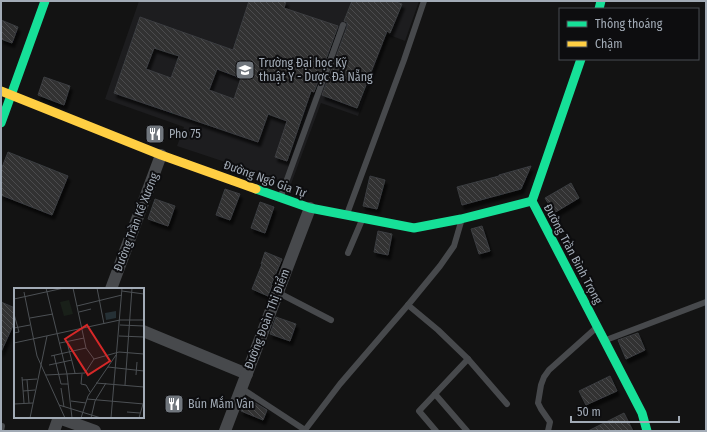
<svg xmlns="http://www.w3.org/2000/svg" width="707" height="432" font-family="'Fira Sans Condensed',sans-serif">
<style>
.built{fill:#1d1d1f}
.building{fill:url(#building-back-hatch);stroke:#3b3d40;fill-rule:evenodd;filter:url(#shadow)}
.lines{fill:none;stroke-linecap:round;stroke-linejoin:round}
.lane{stroke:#47494c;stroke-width:6}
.street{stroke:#47494c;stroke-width:12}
.fast{stroke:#16e098;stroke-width:9}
.slow{stroke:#ffcf43;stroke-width:9}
.labels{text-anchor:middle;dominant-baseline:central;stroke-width:4;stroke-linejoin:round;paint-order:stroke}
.poi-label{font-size:12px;fill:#a2abb6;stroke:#0d0d0f;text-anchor:start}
.street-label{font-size:12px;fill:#a2abb6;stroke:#0d0d0f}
.inset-road{fill:none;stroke:#4c5054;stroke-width:1}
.view{fill:#d62828;fill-opacity:0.15;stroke:#d62828;stroke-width:2}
.inset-edge{fill:none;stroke:#a2abb6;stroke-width:2}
</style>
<defs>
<pattern id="building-back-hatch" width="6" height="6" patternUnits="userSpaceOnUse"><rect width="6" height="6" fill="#313133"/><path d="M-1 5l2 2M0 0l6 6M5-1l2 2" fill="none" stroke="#4c4c4e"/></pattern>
<filter id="shadow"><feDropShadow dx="2.5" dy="4.5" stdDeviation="1" flood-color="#0009"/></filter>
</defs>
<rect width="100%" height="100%" fill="#131313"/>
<polygon class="built" points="139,1 419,1 405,41 387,34 358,116 321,103 291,184 177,146 184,127 105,99"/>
<g class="building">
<path d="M 249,1 L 286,1 L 284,8 L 338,26 L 314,92 L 311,91 L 287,161 L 275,157 L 287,121 L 268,114 L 258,142 L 114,93 L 140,17 L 233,50 ZM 154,48 L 179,56 L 171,78 L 146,69 ZM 217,69 L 241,78 L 234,99 L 209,90 Z"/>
<polygon points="352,1 393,1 402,4 390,33 387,31 357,108 322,95 347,27 347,22 344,21"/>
<polygon points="1,20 18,27 12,43 1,39"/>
<polygon points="44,77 70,86 64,105 38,95"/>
<polygon points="8,152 68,176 52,215 1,195 1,170"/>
<polygon points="531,166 521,189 462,205 457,187 499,176 499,175"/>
<polygon points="370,176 385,180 377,209 363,206"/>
<polygon points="571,183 579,198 554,213 545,198"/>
<polygon points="225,189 240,194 230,220 216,215"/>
<polygon points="155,199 175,206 168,226 148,219"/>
<polygon points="260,202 274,207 265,233 251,228"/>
<polygon points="482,226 490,251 479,254 471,229"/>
<polygon points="378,231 392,234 388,255 374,252"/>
<polygon points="265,252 282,259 271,285 272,285 268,296 252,289 262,264 261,264"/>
<polygon points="1,302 15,308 15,321 1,352"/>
<polygon points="276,317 296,324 290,341 270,334"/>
<polygon points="638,333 645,350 626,359 618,340"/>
<polygon points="610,376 617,391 586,405 579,391"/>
<polygon points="246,398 252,401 267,410 263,420 241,411"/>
<polygon points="624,413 633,431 588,431"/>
</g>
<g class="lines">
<g class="lane">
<polyline points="281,196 343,25"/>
<polyline points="347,214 404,60 424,1"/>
<polyline points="348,253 362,220"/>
<polyline points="277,292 331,320"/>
<polyline points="408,305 440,266 454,246 461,222"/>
<polyline points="606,340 706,302"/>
<polyline points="241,388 305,430 340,384 408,305 438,330 468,359 507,404"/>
<polyline points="435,394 467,431"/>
<polyline points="1,426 2,426 1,431"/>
<polyline points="436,431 419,411 468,359"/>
<polyline points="548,431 550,422 541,409 538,403 541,385 544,377 549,370 596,328"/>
</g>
<g class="street">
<polyline points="111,289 161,155"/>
<polyline points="143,331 247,374"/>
<polyline points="59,418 95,431"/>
<polyline points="54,431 59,417"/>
<polyline points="225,431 310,208"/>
</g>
<g class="fast">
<polyline points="599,9 601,1"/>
<polyline points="581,59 532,201 642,413 647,431"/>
<polyline points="1,123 45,1"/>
<polyline points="256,189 310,208 414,228 461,219 532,201"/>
</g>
<polyline class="slow" points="1,91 161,155 256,189"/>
</g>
<defs>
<g id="university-square" transform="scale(1)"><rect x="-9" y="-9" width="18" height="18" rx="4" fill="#70767d" stroke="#0d0d0f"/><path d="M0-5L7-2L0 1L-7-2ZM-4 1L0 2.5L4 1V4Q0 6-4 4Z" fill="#fff"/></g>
<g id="restaurant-square" transform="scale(1)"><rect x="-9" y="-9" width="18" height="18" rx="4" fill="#70767d" stroke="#0d0d0f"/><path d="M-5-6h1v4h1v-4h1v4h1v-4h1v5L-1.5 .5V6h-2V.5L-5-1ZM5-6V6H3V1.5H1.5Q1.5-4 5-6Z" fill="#fff"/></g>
</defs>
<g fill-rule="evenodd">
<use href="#university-square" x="245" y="70"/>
<use href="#restaurant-square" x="155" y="134"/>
<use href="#restaurant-square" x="174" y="404"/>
</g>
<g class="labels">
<g class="poi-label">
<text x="259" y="63">Trường Đại học Kỹ<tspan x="259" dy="14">thuật Y - Dược Đà Nẵng</tspan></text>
<text x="169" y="134">Pho 75</text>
<text x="188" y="404">Bún Mắm Vân</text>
</g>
<g class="street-label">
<text transform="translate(265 179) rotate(20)">Đường Ngô Gia Tự</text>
<text transform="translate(136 222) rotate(-69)">Đường Trần Kế Xương</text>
<text transform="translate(573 254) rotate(62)">Đường Trần Bình Trọng</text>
<text transform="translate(267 319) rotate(-69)">Đường Đoàn Thị Điểm</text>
</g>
</g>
<g transform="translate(14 288)">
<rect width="130" height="130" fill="#131313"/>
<path d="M 55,12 L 59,26 L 50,28 L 46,14 Z" fill="#192019"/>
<path d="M 102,23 L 102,30 L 92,32 L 91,25 Z" fill="#253035"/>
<path class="inset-road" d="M 32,0 L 53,86 L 58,130M 59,0 L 72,60 L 80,71M 83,0 L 90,36M 108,3 L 130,6M 10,4 L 23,68 L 51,130M 0,11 L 50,0M 63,18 L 108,7M 65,24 L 77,21M 0,26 L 5,44 L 0,45M 16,30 L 39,26M 106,37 L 130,38M 0,40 L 16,37M 105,48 L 130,49M 53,54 L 61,85M 0,55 L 106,32 L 130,32M 46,55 L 70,50M 40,67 L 47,96 L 54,96M 37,68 L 72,60M 35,77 L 58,72M 94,79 L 130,83M 68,86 L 67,96 L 72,97 L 76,104M 32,87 L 71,85 L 80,71 L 105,64 L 130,66M 122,87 L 123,74M 8,89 L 10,115M 8,92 L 23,91M 13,92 L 15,115M 82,95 L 130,99M 111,97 L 118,0M 47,100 L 50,119M 9,103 L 21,102M 73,111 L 130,116M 57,113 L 72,115M 0,116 L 19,115M 45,117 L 87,130M 113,124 L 126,125M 16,130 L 33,48M 67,130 L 74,108 L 102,67M 77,130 L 81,113 L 92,95M 97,130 L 108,0M 125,130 L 129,116"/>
<path class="view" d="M 73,37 L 96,73 L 74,87 L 51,51 Z"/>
<rect width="130" height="130" class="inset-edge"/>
</g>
<rect width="707" height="432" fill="none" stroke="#a2abb6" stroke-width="4"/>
<rect x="559" y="8" width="140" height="52" fill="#0d0d0f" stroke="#494c52"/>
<rect x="567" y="21" width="20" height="6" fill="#16e098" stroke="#494c52"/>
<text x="595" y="28" font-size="12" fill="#a2abb6">Thông thoáng</text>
<rect x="567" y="41" width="20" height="6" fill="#ffcf43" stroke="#494c52"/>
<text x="595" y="48" font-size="12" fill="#a2abb6">Chậm</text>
<path d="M571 416v6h108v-6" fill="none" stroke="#a2abb6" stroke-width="2"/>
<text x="577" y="416" font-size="12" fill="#a2abb6" stroke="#0d0d0f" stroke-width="3" paint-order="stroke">50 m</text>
</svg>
